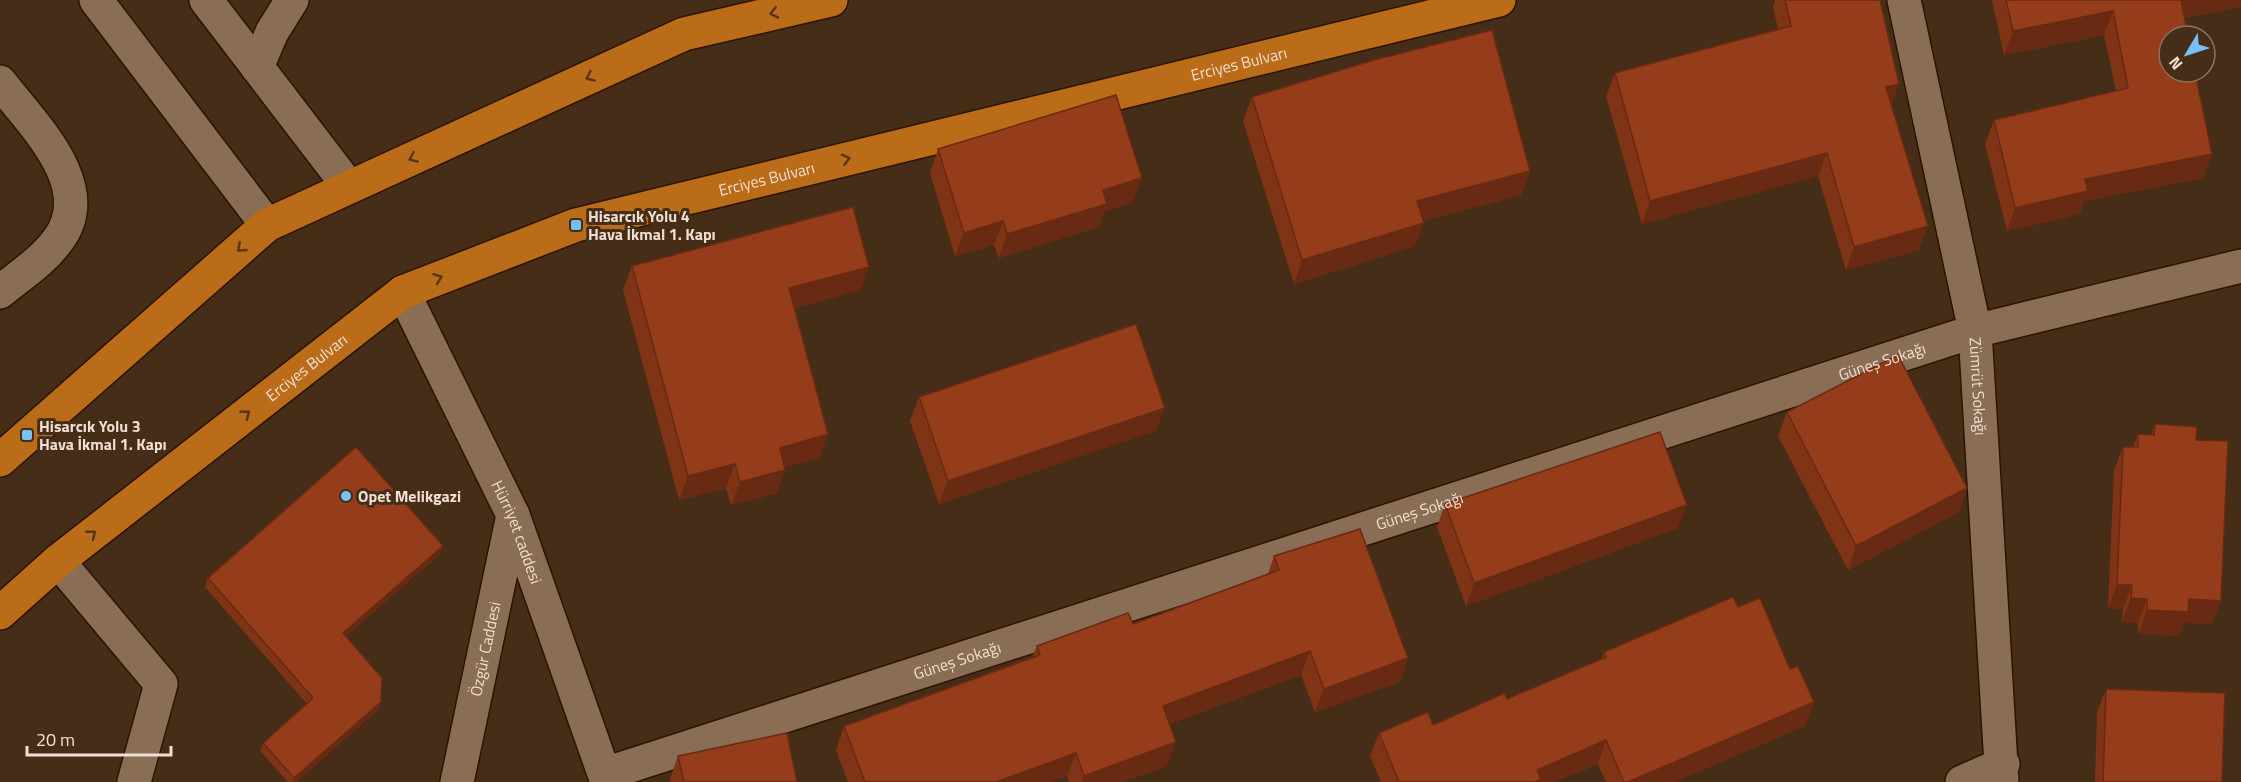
<svg xmlns="http://www.w3.org/2000/svg" width="2241" height="782" font-family="'Titillium Web',sans-serif">
<style>
.lines{fill:none;stroke-linecap:round;stroke-linejoin:round}
.minor-casing{stroke:#2c1400;stroke-width:36}
.highway-casing{stroke:#2c1400;stroke-width:36}
.minor{stroke:#8a6d55;stroke-width:33}
.highway{stroke:#ba6c19;stroke-width:33}
.wall{fill:#803416}
.shaded-wall{fill:#682a12}
.building{fill:#953c1a;stroke:#682a12;stroke-width:1.5}
.oneway{stroke:#573617}
.poi-dot{fill:#73c1f6;stroke:#462d17;stroke-width:2}
.labels{text-anchor:middle;dominant-baseline:central;stroke-width:6;stroke-linejoin:round;paint-order:stroke}
.street-label{font-size:16px;fill:#efded1;stroke:#462d17}
.poi-label{font-size:16px;font-weight:bold;fill:#efded1;stroke:#462d17;text-anchor:start}
</style>
<rect width="100%" height="100%" fill="#462d17"/>
<g class="lines">
<g class="minor-casing">
<g id="minor">
<polyline points="96,0 267,225"/>
<polyline points="206,0 349,187"/>
<path id="s1" d="M 1904,0 L 1975,331 L 2002,782"/>
<polyline points="257,67 272,32 292,0"/>
<path d="M 0,82 C 31,123 99,186 58,240 C 43,261 19,276 0,292"/>
<path id="s2" d="M 403,292 L 513,515 L 607,782"/>
<polyline points="58,561 161,684 134,782"/>
<path id="s3" d="M 605,774 L 1975,331 L 2241,266"/>
<path id="s4" d="M 457,782 L 513,515"/>
<polyline points="1962,782 2003,764"/>
</g>
</g>
<g class="highway-casing">
<g id="highway">
<polyline points="0,460 267,225 684,34 831,0"/>
<path id="s5" d="M 0,613 L 58,561 L 403,292 L 576,225 L 1499,0"/>
</g>
</g>
<use href="#minor" class="minor"/>
<use href="#highway" class="highway"/>
</g>
<g class="wall">
<polygon points="1775,0 1880,0 1892,105 1928,226 1919,250 1846,270 1818,176 1642,224 1606,96 1615,73 1778,29 1773,7"/>
<polygon points="1992,0 2241,0 2241,7 2184,18 2204,178 2084,201 2080,214 2007,231 1985,144 1994,120 2116,91 2104,35 2004,55"/>
<polygon points="1252,97 1530,171 1521,195 1423,221 1415,246 1294,284 1243,121"/>
<polygon points="938,149 1133,202 1105,211 1099,227 999,258 994,245 955,256 930,173"/>
<polygon points="632,266 861,290 794,308 820,458 785,467 785,470 777,493 731,505 726,488 679,500 623,290"/>
<polygon points="919,397 1156,431 939,504 910,421"/>
<polygon points="1787,412 1967,488 1959,512 1848,570 1778,436"/>
<polygon points="2155,424 2196,440 2212,624 2184,623 2180,636 2138,634 2138,623 2122,622 2123,609 2108,608 2114,470 2123,447 2133,447 2138,434 2151,435"/>
<polygon points="1445,504 1678,528 1466,606 1437,527"/>
<polygon points="440,554 346,636 378,710 296,782 288,782 260,751 263,743 307,704 205,587 208,578"/>
<polygon points="1274,556 1408,658 1400,682 1315,712 1301,675 1169,724 1167,766 1123,782 1069,782 1067,776 1051,782 848,782 836,750 844,726 1032,657 1037,646 1133,624 1268,574"/>
<polygon points="1738,607 1790,669 1814,702 1805,726 1674,782 1606,782 1598,764 1555,782 1381,782 1370,756 1379,733 1433,725 1507,699 1601,659 1604,652"/>
<polygon points="2106,689 2222,782 2095,782 2097,712"/>
<polygon points="678,756 797,782 670,782 670,779"/>
</g>
<g class="shaded-wall">
<polygon points="2179,0 2241,0 2241,7 2171,20"/>
<polygon points="2113,11 2104,35 2004,55 2013,31"/>
<polygon points="1899,84 1891,107 1886,87"/>
<polygon points="1827,153 1818,176 1642,224 1650,201"/>
<polygon points="2212,154 2204,178 2084,201 2080,214 2007,231 2015,208 2085,179"/>
<polygon points="1530,171 1521,195 1408,225 1417,201"/>
<polygon points="1142,178 1133,202 1105,211 1099,227 999,258 1007,234 1103,190"/>
<polygon points="1003,221 994,245 955,256 964,233"/>
<polygon points="1424,223 1415,246 1294,284 1302,260"/>
<polygon points="1928,226 1919,250 1846,270 1854,247"/>
<polygon points="869,267 861,290 780,312 789,288"/>
<polygon points="1165,408 1156,431 939,504 948,481"/>
<polygon points="828,434 820,458 771,471 780,448"/>
<polygon points="735,464 726,488 679,500 688,476"/>
<polygon points="785,470 777,493 731,505 740,482"/>
<polygon points="1967,488 1959,512 1848,570 1856,546"/>
<polygon points="1687,505 1678,528 1466,606 1474,583"/>
<polygon points="443,546 440,554 340,641 343,633"/>
<polygon points="2117,585 2132,585 2123,609 2108,608"/>
<polygon points="2131,598 2147,599 2138,623 2122,622"/>
<polygon points="2189,599 2221,601 2212,624 2184,623 2180,636 2138,634 2147,610"/>
<polygon points="1310,651 1301,675 1154,729 1163,706"/>
<polygon points="1408,658 1400,682 1315,712 1324,689"/>
<polygon points="381,702 378,710 296,782 293,782 294,778"/>
<polygon points="1814,702 1805,726 1674,782 1628,782"/>
<polygon points="1606,740 1598,764 1555,782 1533,782 1537,770"/>
<polygon points="1176,742 1167,766 1123,782 1082,782 1084,776"/>
<polygon points="1076,753 1067,776 1051,782 996,782"/>
</g>
<g class="building">
<polygon points="1785,0 1880,0 1899,84 1886,87 1928,226 1854,247 1827,153 1650,201 1615,73 1791,26"/>
<polygon points="2006,0 2181,0 2188,36 2169,36 2169,72 2195,72 2212,154 2085,179 2088,191 2015,208 1994,120 2128,88 2113,11 2013,31"/>
<polygon points="1492,30 1530,171 1417,201 1424,223 1302,260 1252,97 1374,60"/>
<polygon points="1116,95 1142,178 1103,190 1107,204 1007,234 1003,221 964,233 938,149"/>
<polygon points="853,207 869,267 789,288 828,434 780,448 785,470 740,482 735,464 688,476 632,266"/>
<polygon points="1136,324 1165,408 948,481 919,397"/>
<polygon points="1898,355 1967,488 1856,546 1787,412"/>
<polygon points="2155,424 2197,427 2196,440 2228,441 2221,601 2189,599 2188,612 2147,610 2147,599 2131,598 2132,585 2117,585 2123,447 2138,447 2138,434 2154,435"/>
<polygon points="1660,432 1687,505 1474,583 1445,504"/>
<polygon points="356,447 443,546 343,633 382,678 381,702 294,778 263,743 313,698 208,578"/>
<polygon points="1360,529 1408,658 1324,689 1310,651 1163,706 1176,742 1084,776 1076,753 996,782 865,782 844,726 1040,655 1037,646 1128,613 1133,624 1279,570 1274,556"/>
<polygon points="1733,597 1738,607 1760,598 1790,669 1798,666 1814,702 1628,782 1624,782 1606,740 1537,770 1541,779 1535,782 1399,782 1379,733 1428,712 1433,725 1505,693 1507,699 1606,657 1604,652"/>
<polygon points="2106,689 2225,693 2222,782 2103,782"/>
<polygon points="787,733 797,782 684,782 678,756"/>
</g>
<defs><path id="oneway-chevron" d="M-2-3.5L2.5 0L-2 3.5" fill="none" stroke-width="1.6" stroke-linecap="round" stroke-linejoin="round" transform="scale(1.5)"/></defs>
<g class="oneway">
<use href="#oneway-chevron" transform="translate(774 13) rotate(167)"/>
<use href="#oneway-chevron" transform="translate(590 77) rotate(156)"/>
<use href="#oneway-chevron" transform="translate(413 158) rotate(156)"/>
<use href="#oneway-chevron" transform="translate(846 159) rotate(-14)"/>
<use href="#oneway-chevron" transform="translate(241 248) rotate(139)"/>
<use href="#oneway-chevron" transform="translate(438 278) rotate(-21)"/>
<use href="#oneway-chevron" transform="translate(246 414) rotate(-38)"/>
<use href="#oneway-chevron" transform="translate(92 534) rotate(-38)"/>
</g>
<g class="poi-dot">
<rect x="570" y="219" width="12" height="12" rx="3"/>
<rect x="21" y="429" width="12" height="12" rx="3"/>
<circle cx="346" cy="496" r="6"/>
</g>
<g class="labels">
<g class="street-label">
<text stroke="none"><textPath href="#s5" startOffset="1383">Erciyes Bulvarı</textPath></text>
<text stroke="none"><textPath href="#s5" startOffset="897">Erciyes Bulvarı</textPath></text>
<text stroke="none"><textPath href="#s3" startOffset="1342">Güneş Sokağı</textPath></text>
<text stroke="none"><textPath href="#s5" startOffset="393">Erciyes Bulvarı</textPath></text>
<text stroke="none"><textPath href="#s1" startOffset="394">Zümrüt Sokağı</textPath></text>
<text stroke="none"><textPath href="#s3" startOffset="856">Güneş Sokağı</textPath></text>
<text stroke="none"><textPath href="#s2" startOffset="266">Hürriyet caddesi</textPath></text>
<text stroke="none"><textPath href="#s4" startOffset="136">Özgür Caddesi</textPath></text>
<text stroke="none"><textPath href="#s3" startOffset="370">Güneş Sokağı</textPath></text>
</g>
<g class="poi-label">
<text x="588" y="216">Hisarcık Yolu 4<tspan x="588" dy="18">Hava İkmal 1. Kapı</tspan></text>
<text x="39" y="426">Hisarcık Yolu 3<tspan x="39" dy="18">Hava İkmal 1. Kapı</tspan></text>
<text x="358" y="496">Opet Melikgazi</text>
</g>
</g>
<g transform="translate(2187 54) rotate(231)"><circle r="28" fill="#462d17" stroke="#8a7461" stroke-width="1.5"/>
<path d="M0-4.5L10 22L0 15L-10 22Z" fill="#73c1f6"/>
<text y="-9" font-size="16" font-weight="bold" text-anchor="middle" fill="#efded1">N</text>
</g>
<path d="M27 746v9h144v-9" fill="none" stroke="#efded1" stroke-width="3"/>
<text x="36" y="746" font-size="18" fill="#efded1" stroke="#462d17" stroke-width="4.5" paint-order="stroke">20 m</text>
</svg>
